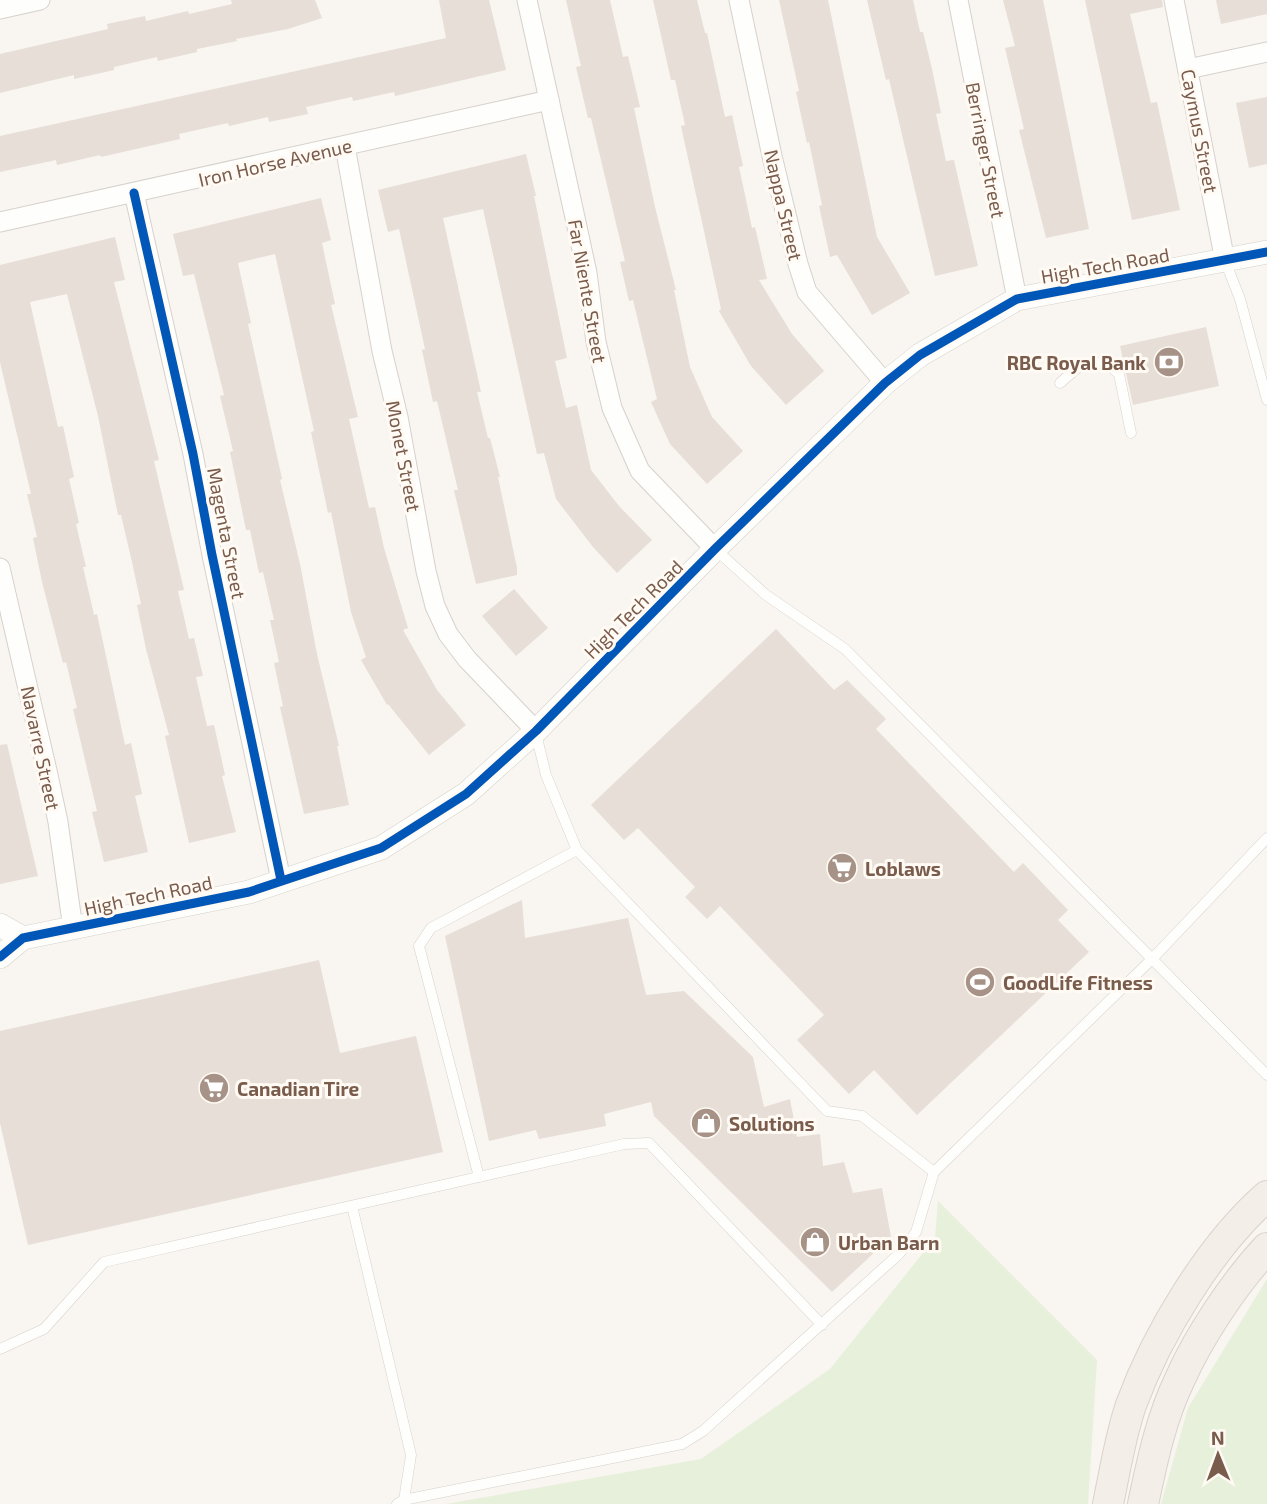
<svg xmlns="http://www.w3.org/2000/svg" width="1267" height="1504" font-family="'Exo 2',sans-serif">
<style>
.green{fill:#e7f0db}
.building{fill:#e6ded7}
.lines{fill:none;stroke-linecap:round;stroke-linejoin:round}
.service-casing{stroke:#d7d1cb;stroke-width:11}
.minor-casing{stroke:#d7d1cb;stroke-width:21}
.tertiary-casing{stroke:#d7d1cb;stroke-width:24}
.primary-casing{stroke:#dad1cc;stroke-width:32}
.service{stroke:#fefefd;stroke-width:10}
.minor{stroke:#fefefd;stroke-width:19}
.tertiary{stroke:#fefefd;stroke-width:23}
.primary{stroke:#f3eee8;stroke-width:30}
.cycleway-casing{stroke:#fffaf3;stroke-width:13}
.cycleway{stroke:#0057b8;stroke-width:9}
.labels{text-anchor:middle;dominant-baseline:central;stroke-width:6;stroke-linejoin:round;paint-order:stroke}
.street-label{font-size:19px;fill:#7a5c4d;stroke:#fffaf3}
.poi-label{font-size:19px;font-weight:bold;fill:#7a5c4d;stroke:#fffaf3;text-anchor:start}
</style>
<rect width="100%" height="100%" fill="#f9f5f0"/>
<g class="green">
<polygon points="938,1201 1097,1360 1088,1504 446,1504 701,1459 830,1369 935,1238"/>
<polygon points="1267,1279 1267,1504 1161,1504 1188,1408"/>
</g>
<g class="building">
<polygon points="231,0 315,0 322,18 288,29 236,39 237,41 197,49 197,52 158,61 157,57 114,67 114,70 74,79 74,75 0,93 0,54 108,29 107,24 145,16 146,21 188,11 189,14 232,4"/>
<polygon points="439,0 489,0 506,70 395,96 394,92 353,101 352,97 306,107 308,114 269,122 268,117 229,126 228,123 179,134 180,139 101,157 100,155 57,165 56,160 0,172 0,136 446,38"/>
<polygon points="566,0 610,0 623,57 628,56 640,107 634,108 655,207 676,290 674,290 690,367 712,417 743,451 707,484 670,444 651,402 657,399 633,300 629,301 620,262 625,261 591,118 588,118 576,67 581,66"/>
<polygon points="653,0 697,0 705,33 707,33 725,117 732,115 743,166 739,167 752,228 755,227 767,279 759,280 792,334 824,371 786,405 751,366 719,311 721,309 681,126 685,125 675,80 671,80"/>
<polygon points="779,0 828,0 877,237 910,293 872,315 837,255 830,257 819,206 822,205 809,142 807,143 796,92 799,91"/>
<polygon points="867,0 913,0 920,32 923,32 932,69 941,113 936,114 946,161 954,160 978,266 935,276 889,79 886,80"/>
<polygon points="1003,0 1043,0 1089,229 1046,238 1019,130 1024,129 1005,48 1015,46"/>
<polygon points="1085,0 1162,0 1163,7 1130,14 1151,103 1157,102 1180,210 1132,220"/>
<polygon points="1216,0 1267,0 1267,14 1221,24"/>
<polygon points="1267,97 1267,164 1249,168 1236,103"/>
<polygon points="526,154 536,196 534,196 567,358 555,361 566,408 577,405 591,470 619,506 652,540 617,573 593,547 556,499 544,453 537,454 483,209 443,218 481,392 477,392 488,438 490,438 500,477 498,477 517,568 517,575 476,584 454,490 458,490 437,401 433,402 422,350 425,349 399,229 388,232 378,190"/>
<polygon points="321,198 331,240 322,243 335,304 331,305 358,417 349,419 369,508 375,507 384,548 408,628 403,630 437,690 466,725 429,755 388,704 387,705 361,660 366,657 351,612 331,512 328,513 311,432 314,431 275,254 238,263 251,323 248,324 282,479 280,480 300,564 317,654 339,746 337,746 349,805 304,814 280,707 283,706 274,663 279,662 270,620 274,620 263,572 259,573 250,530 246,530 230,452 233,451 220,396 224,395 194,274 183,276 173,234"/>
<polygon points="115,237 125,280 114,282 159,460 154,461 184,590 178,591 189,639 194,638 203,676 196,677 207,726 214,725 225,775 222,776 236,832 189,843 165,736 169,735 146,649 137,605 141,604 132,562 121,515 118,515 98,416 67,294 30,302 58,427 63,426 74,477 69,479 79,523 76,524 86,567 83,567 94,615 97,614 125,745 131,743 142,794 135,796 148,852 104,862 92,812 97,811 73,709 77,708 66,662 63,663 42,582 33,538 37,537 27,494 31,494 0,362 0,265"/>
<polygon points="1206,327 1219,386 1133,405 1120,346"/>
<polygon points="514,589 548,628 516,656 482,616"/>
<polygon points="776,629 834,690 847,680 886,719 876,729 1014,872 1023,863 1068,910 1058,920 1089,952 917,1115 874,1070 849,1094 797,1040 824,1015 720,906 707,919 685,897 695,887 638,828 624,840 591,805"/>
<polygon points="7,744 38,876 0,884 0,745"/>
<polygon points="522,900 525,938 628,918 646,995 684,991 753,1057 764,1107 790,1099 797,1137 820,1134 823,1166 844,1162 853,1193 882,1188 891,1237 832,1292 654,1116 651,1102 604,1114 606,1126 539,1139 536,1130 489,1141 445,936"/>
<polygon points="319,960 340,1053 416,1036 443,1152 28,1245 0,1123 0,1031"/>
</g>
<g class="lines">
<g class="service-casing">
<g id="service">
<polyline points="1225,261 1240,299 1267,400"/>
<polyline points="1060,383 1082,364 1098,363 1110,366 1119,374 1131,433"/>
<polyline points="715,549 766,595 845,649 1267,1075"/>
<polyline points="536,734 546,775 577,850 827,1111 862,1116 934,1172"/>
<polyline points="479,1177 419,946 431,928 577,850"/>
<polyline points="352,1206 411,1455 404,1500"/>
<polyline points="0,1349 44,1329 104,1262 624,1144 649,1143 822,1325"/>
<polyline points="397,1504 404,1500 682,1444 703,1431 899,1254 916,1232 934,1172 1152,959 1267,838"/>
</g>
</g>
<g class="minor-casing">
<g id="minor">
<polyline points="527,0 574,213 587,273 596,342 612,408 640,471 715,549"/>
<polyline points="739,0 772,156 798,264 807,292 885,383"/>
<polyline points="958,0 1017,299"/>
<polyline points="1174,0 1225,261"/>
<polyline points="0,9 40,0"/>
<polyline points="1188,69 1267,52"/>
<polyline points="345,146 382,351 398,417 426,571 435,606 448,634 467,659 536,731"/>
<polyline points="134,193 193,454 212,555 281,880"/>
<polyline points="0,222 549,100"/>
<polyline points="0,568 48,775 58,822 73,929"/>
</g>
</g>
<g class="tertiary-casing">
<g id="tertiary">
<polyline points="0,925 23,938"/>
<polyline points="0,957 23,938 249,892 381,848 466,794 536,731 715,549 885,383 920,355 1017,299 1267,252"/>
</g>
</g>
<g class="primary-casing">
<g id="primary">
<path d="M 1108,1504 C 1115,1471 1120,1437 1131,1405 C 1157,1334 1210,1246 1267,1196"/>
<path d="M 1143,1504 C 1152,1462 1161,1418 1180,1379 C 1199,1336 1235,1282 1267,1248"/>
</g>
</g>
<use href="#service" class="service"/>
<use href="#minor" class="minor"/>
<use href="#tertiary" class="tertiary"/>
<use href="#primary" class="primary"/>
<g class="cycleway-casing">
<g id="cycleway">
<polyline points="134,193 193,454 212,555 281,880"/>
<polyline points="0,957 23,938 249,892 381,848 466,794 536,731 715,549 885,383 920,355 1017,299 1267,252"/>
</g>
</g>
<use href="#cycleway" class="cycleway"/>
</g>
<defs>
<g id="bank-disc" transform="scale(1.575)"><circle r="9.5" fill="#a69286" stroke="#fffaf3"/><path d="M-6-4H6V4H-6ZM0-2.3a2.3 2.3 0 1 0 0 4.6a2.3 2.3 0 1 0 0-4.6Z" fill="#fff"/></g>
<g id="supermarket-disc" transform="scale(1.575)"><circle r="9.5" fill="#a69286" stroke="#fffaf3"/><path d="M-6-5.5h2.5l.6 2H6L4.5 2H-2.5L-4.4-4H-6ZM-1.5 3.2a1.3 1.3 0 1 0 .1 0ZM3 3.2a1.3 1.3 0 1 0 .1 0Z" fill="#fff"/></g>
<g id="stadium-disc" transform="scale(1.575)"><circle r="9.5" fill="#a69286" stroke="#fffaf3"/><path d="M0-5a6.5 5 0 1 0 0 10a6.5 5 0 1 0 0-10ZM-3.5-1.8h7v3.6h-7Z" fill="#fff"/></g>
<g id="shop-disc" transform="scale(1.575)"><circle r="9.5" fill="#a69286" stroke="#fffaf3"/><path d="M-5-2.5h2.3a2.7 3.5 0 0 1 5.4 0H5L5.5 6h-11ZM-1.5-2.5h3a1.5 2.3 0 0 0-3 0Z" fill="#fff"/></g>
</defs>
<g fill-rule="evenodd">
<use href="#bank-disc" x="1169" y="362"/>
<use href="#supermarket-disc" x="842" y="868"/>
<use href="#stadium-disc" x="980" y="982"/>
<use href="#supermarket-disc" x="214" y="1088"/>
<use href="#shop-disc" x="706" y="1123"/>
<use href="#shop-disc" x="815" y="1242"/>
</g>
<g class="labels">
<g class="street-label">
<text transform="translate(1200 131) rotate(79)">Caymus Street</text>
<text transform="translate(986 150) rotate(79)">Berringer Street</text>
<text transform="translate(275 162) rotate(-13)">Iron Horse Avenue</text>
<text transform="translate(784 205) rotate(77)">Nappa Street</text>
<text transform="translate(1105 265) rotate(-10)">High Tech Road</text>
<text transform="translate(588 291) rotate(80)">Far Niente Street</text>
<text transform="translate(404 456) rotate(79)">Monet Street</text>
<text transform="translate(227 533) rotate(79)">Magenta Street</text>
<text transform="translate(633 609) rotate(-45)">High Tech Road</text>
<text transform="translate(41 748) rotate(78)">Navarre Street</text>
<text transform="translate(148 895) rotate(-12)">High Tech Road</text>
</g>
<g class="poi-label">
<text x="1146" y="362" text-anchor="end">RBC Royal Bank</text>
<text x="865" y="868">Loblaws</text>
<text x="1003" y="982">GoodLife Fitness</text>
<text x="237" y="1088">Canadian Tire</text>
<text x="729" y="1123">Solutions</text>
<text x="838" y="1242">Urban Barn</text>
</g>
</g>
<g transform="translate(1218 1455) rotate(359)" stroke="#fffaf3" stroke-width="5" paint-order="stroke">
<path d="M0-5L12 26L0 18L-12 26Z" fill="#7a5c4d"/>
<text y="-10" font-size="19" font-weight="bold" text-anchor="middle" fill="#7a5c4d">N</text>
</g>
</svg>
